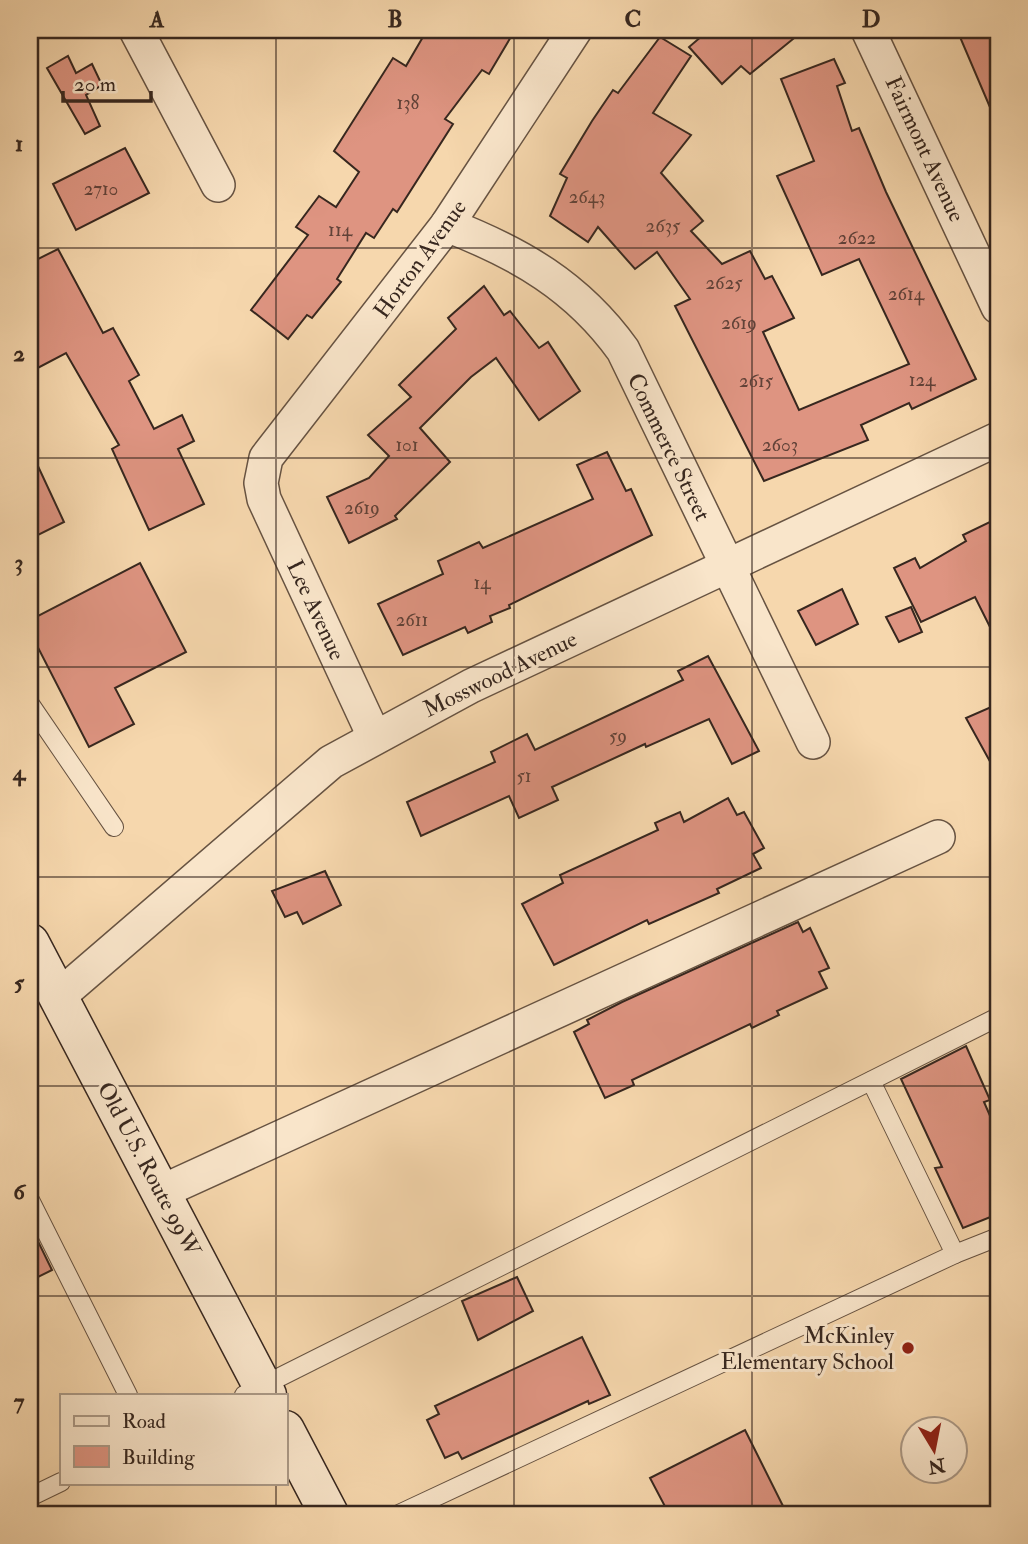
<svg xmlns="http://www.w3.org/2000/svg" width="1028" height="1544" font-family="'IM FELL Double Pica',serif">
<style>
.building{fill:#de9481;stroke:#37271f;stroke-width:2}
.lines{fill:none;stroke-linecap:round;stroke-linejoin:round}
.service-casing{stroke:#675342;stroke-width:20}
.minor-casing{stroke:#675342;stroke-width:36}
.secondary-casing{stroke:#37271f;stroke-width:41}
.service{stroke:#f9e5ca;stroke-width:18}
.minor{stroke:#f9e5ca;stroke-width:33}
.secondary{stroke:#f9e5ca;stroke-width:38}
.grid{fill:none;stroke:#37271f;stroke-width:2;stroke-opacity:0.55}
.poi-dot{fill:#8f2418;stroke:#f9e5ca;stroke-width:2.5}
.labels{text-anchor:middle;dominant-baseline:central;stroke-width:6;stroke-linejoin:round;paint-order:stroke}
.number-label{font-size:19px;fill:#614238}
.street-label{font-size:23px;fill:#37271f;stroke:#f9e5ca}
.poi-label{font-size:23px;fill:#37271f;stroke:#f9e5ca;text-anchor:end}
.neatline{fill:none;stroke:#37271f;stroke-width:2.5}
.grid-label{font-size:23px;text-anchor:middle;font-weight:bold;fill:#37271f}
</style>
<rect width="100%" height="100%" fill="#f6d7ad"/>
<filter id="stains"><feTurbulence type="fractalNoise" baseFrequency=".00286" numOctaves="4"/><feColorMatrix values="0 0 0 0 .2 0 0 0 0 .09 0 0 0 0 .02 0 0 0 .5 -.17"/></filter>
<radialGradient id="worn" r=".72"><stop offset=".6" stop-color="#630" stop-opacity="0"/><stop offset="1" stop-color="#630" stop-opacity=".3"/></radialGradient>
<g class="building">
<polygon points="427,30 515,30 489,74 482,70 445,119 453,124 397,212 393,209 374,238 366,233 337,279 341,282 312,318 307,315 288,339 251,310 308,235 296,227 319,196 336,207 359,172 334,151 393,58 406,66"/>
<polygon points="709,30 804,30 750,74 741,66 722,84 689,47"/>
<polygon points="957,30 988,30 998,67 998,126"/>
<polygon points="660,37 691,56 653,113 691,135 661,173 703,221 691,231 722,264 750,251 765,279 772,276 794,318 763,332 799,410 909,364 859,259 822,275 777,176 814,161 781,79 834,59 845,83 837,86 852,131 859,128 886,192 976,379 912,409 909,403 861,425 868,440 764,481 675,306 690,299 657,252 635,269 598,227 588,242 550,216 567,178 560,174 592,121 613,90 618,93"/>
<polygon points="68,56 76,73 92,64 102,85 86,95 100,126 85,134 47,68"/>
<polygon points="125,148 149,193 76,230 53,184"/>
<polygon points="58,249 103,333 113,328 139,375 129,381 154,429 182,415 194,441 178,449 204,504 149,530 112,449 119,445 66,353 30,372 30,263"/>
<polygon points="484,286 504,315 510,311 539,348 548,342 580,391 539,420 496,358 471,377 420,428 450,462 395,516 397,519 349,543 327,497 369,478 389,456 368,435 411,397 399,385 456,329 448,318"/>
<polygon points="30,449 64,522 30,539"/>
<polygon points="607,452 626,491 631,489 652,535 509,605 510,608 490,616 492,622 468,633 465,627 403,655 378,604 443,574 438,561 479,542 483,548 593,499 577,465"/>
<polygon points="998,518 998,643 975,597 921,622 894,568 915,558 920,568 966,541 963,535"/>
<polygon points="140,563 186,652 115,688 134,724 89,747 30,632 30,620"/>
<polygon points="842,589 858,624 816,645 798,611"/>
<polygon points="911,607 922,632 899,642 886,617"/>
<polygon points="708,656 759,751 732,764 709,719 646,747 645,744 552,787 558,800 519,818 509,796 421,836 407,802 495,762 491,752 527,734 535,750 683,680 678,671"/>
<polygon points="998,704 998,776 966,718"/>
<polygon points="728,798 737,815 744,812 764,848 753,854 761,868 717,889 719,893 649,924 647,920 554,965 522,904 563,883 560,875 658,830 655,823 680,812 684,822"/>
<polygon points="325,871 341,905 303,924 297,912 285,917 272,891"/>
<polygon points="798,922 803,932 810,928 829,968 819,972 827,988 777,1011 779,1015 752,1028 750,1024 632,1080 634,1085 605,1098 574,1032 589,1024 587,1020 622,1002"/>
<polygon points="966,1046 990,1100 984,1102 998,1134 998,1214 963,1228 935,1168 942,1167 901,1079"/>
<polygon points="30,1225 52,1270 30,1281"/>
<polygon points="517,1277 533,1311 478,1340 462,1301"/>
<polygon points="582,1337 610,1395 589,1404 588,1401 462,1459 458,1452 445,1458 427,1420 439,1414 435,1406"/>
<polygon points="745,1430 787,1514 669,1514 650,1478"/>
</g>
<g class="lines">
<g class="service-casing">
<g id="service">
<polyline points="30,704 114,827"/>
<polyline points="30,1200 128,1395"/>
<polyline points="955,1254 998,1237"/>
<polyline points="244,1395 998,1017"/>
<polyline points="30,1497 61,1482"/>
<polyline points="399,1514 955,1254 871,1081"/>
</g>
</g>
<g class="minor-casing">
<g id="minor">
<polyline points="136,30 218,185"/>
<polyline points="868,30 998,307"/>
<path d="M 447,225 C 519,253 577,286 623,350 L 813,742"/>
<polyline points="374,736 264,499 261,483 266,458 447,225 575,30"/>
<polyline points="58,997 331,762 471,686 998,439"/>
<polyline points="161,1192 938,837"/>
</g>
</g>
<g class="secondary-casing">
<g id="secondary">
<polyline points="30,943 267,1395"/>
<polyline points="285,1430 329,1514"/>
</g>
</g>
<use href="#service" class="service"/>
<use href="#minor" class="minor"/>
<use href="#secondary" class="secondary"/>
</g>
<path class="grid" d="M 276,30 L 276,1395M 514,30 L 514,1514M 752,30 L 752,1514M 30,248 L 998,248M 30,458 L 998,458M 30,667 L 998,667M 30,877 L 998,877M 30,1086 L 998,1086M 30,1296 L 998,1296M 276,1483 L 276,1514"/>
<circle class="poi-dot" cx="908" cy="1348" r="7"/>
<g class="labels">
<g class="number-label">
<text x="408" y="103">138</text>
<text x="101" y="189">2710</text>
<text x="587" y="197">2643</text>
<text x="663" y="226">2635</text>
<text x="340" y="230">114</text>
<text x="857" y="238">2622</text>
<text x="724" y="283">2625</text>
<text x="906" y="294">2614</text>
<text x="739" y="323">2619</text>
<text x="922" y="380">124</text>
<text x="756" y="381">2615</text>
<text x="407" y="445">101</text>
<text x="780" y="445">2603</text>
<text x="362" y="508">2619</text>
<text x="482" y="583">14</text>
<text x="412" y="620">2611</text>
<text x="618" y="736">59</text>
<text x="524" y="776">51</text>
</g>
<g class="street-label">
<text transform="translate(925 149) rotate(65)">Fairmont Avenue</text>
<text transform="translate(420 259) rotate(-54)">Horton Avenue</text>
<text transform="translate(669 447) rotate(64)">Commerce Street</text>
<text transform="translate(316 610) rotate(65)">Lee Avenue</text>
<text transform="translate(500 674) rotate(-26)">Mosswood Avenue</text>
<text transform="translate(149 1169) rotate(62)">Old U.S. Route 99W</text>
</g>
<g class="poi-label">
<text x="894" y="1335">McKinley<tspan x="894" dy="26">Elementary School</tspan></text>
</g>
</g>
<rect width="1028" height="1544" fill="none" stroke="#f6d7ad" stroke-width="77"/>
<rect x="60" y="1394" width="228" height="91" fill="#f9e5ca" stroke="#ab9986" stroke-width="2"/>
<rect x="74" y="1416" width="35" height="10" fill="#f9e5ca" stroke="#ab9986" stroke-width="2"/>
<text x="122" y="1428" font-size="21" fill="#37271f">Road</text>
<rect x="74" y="1446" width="35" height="21" fill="#de9481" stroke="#ab9986" stroke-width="2"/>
<text x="122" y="1464" font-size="21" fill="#37271f">Building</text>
<g transform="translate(934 1450) rotate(170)"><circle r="33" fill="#f9e5ca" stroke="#ab9986" stroke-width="2"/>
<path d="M0-5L12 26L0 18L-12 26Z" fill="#8f2418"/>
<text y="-10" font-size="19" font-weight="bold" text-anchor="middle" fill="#37271f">N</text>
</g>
<path d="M63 91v10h88v-10" fill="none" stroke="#37271f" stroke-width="3.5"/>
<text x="74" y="91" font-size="21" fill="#37271f" stroke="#f9e5ca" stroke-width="5" paint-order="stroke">20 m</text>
<rect x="38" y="38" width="952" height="1468" class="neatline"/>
<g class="grid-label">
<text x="157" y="27">A</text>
<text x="395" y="27">B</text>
<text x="633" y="27">C</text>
<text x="871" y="27">D</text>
<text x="19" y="151">1</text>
<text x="19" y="361">2</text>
<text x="19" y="570">3</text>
<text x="19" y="780">4</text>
<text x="19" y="990">5</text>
<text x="19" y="1199">6</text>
<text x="19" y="1409">7</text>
</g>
<rect width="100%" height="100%" filter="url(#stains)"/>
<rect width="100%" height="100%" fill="url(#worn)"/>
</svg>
